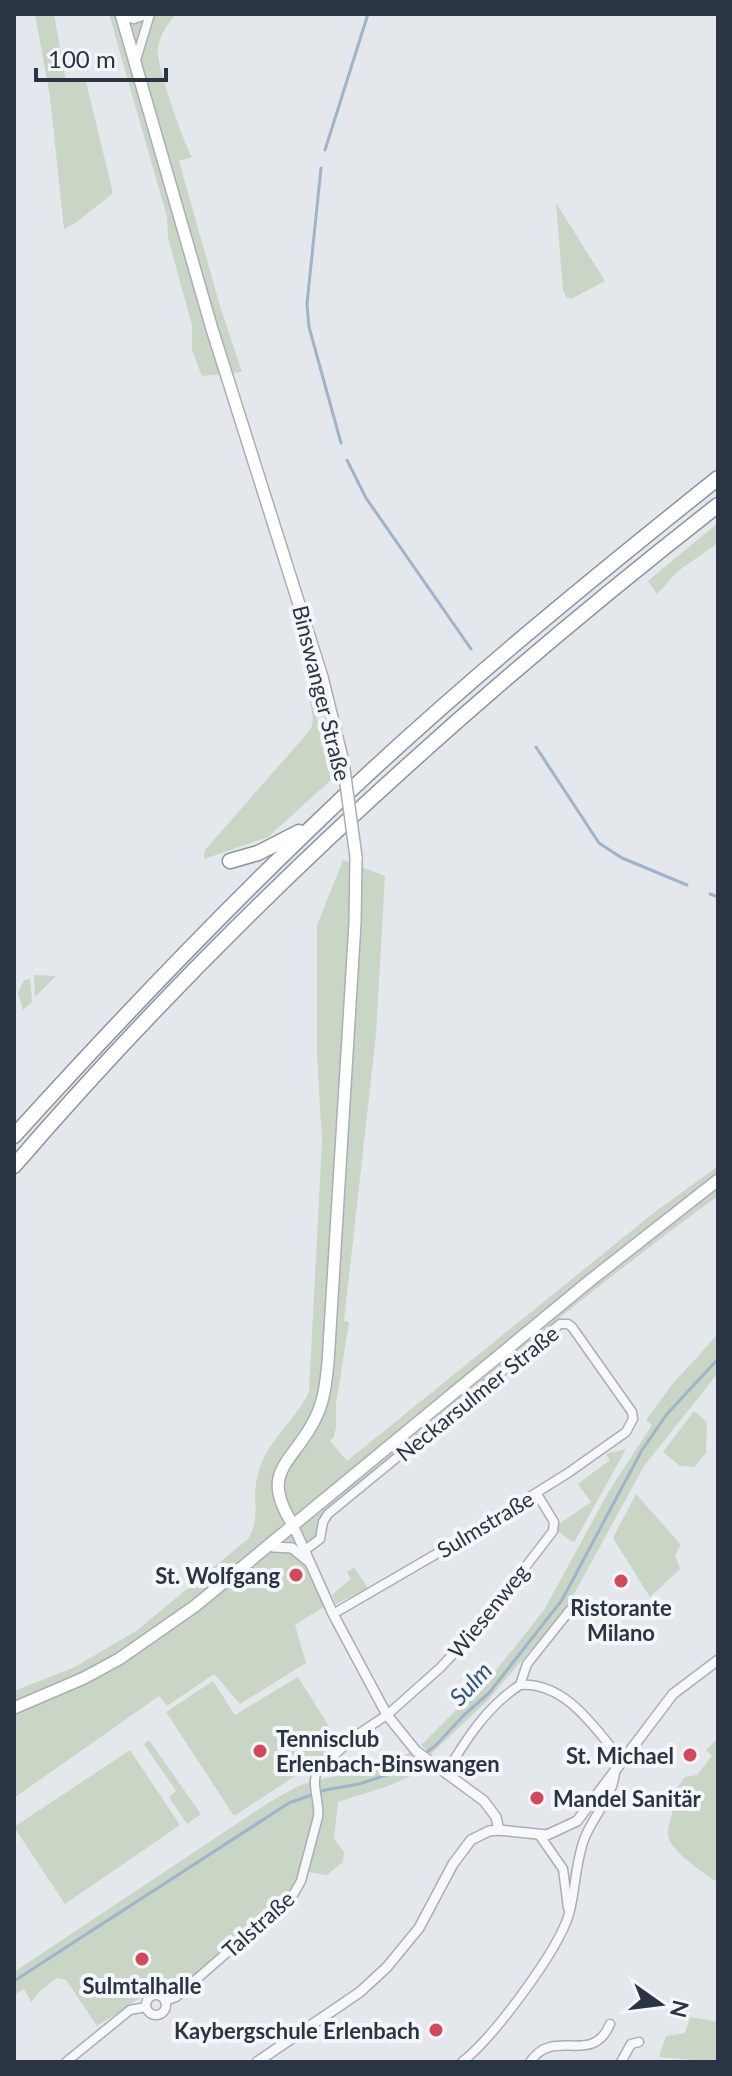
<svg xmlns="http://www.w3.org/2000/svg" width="732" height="2076" font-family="Lato,sans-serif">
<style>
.green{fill:#c9d6c5}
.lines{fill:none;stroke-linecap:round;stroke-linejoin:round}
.stream{stroke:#9fb4cc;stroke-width:3}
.minor-casing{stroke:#a9aeb7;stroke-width:11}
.tertiary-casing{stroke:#a9aeb7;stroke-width:12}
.secondary-casing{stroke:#a9aeb7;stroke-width:14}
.motorway-casing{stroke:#8b94a3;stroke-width:17}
.minor{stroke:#f7f8fa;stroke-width:8}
.tertiary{stroke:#f7f8fa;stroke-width:9}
.secondary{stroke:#fff;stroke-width:11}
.motorway{stroke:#fff;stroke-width:14}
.secondary-bridge-casing{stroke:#a9aeb7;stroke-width:14;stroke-linecap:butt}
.secondary-bridge{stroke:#fff;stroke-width:11}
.poi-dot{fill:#d1495b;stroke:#f4f6f9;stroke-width:3}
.labels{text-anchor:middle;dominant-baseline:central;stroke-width:8;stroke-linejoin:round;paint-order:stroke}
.street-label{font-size:22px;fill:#2b3445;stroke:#f4f6f9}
.poi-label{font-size:22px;font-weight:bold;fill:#2b3445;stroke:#f4f6f9;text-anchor:end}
.water-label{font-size:24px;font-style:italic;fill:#34527a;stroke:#f4f6f9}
</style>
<rect width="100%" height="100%" fill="#e4e7ec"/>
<g class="green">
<polygon points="35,14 54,14 66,82 86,82 113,193 77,222 64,229 50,97"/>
<path d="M 109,14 L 176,14 C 168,24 160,34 158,48 C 155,62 183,141 192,157 L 179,161 L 220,306 L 242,372 L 202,376 L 192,350 L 192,325 L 168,238 L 167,217 Z"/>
<polygon points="556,203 605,281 571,299 566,297 563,290"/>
<polygon points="718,523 718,543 678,571 657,594 648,581"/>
<polygon points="301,648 331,780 268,837 204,859 205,850 311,729 313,719"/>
<path d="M 343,860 L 385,876 L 376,1034 L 344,1321 L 349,1322 L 336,1404 L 336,1427 L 334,1437 L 330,1441 L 347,1461 L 651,1215 L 718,1166 L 718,1196 C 582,1294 455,1405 325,1512 L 321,1517 L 318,1535 L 295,1553 L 311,1575 L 325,1606 L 295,1625 L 306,1663 L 240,1704 L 214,1674 L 167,1706 L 159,1696 L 14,1798 L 14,1691 L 75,1667 L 136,1631 L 248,1539 C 261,1518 252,1500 257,1478 C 264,1442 295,1422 309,1392 L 322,1141 L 317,1056 L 317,925 Z"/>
<polygon points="34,975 56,976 35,997"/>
<polygon points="30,979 32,1002 23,1010 18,993 24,980"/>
<polygon points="718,1334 718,1373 644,1466 567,1607 488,1700 431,1754 421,1745 498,1668 544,1610 609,1491 652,1425 646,1420 670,1387"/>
<polygon points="694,1411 707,1422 706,1453 694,1467 680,1466 663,1452"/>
<polygon points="626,1449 575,1541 572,1542 558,1531 559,1524 591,1502 578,1484 610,1460 606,1454"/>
<polygon points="636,1494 681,1545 675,1555 680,1569 650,1597 613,1538"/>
<polygon points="354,1567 368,1588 336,1604 332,1595 351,1579 347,1572"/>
<polygon points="298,1677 339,1742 318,1761 234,1816 166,1712 213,1681 235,1715"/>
<polygon points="149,1740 201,1814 187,1824 169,1797 176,1791 144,1744"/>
<path d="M 715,1741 L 718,1743 L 718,1883 C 705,1873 667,1850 668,1833 C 669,1817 675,1812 673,1794 L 685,1777 L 697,1775 L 712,1756 L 706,1750 Z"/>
<polygon points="130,1750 180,1825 65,1904 14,1827"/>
<path d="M 412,1751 L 426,1764 L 413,1775 L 388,1786 L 338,1802 L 334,1839 L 344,1852 L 343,1862 L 327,1875 L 301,1871 L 292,1893 L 175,1996 L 156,1992 L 148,1993 L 97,2026 L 66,1980 L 57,1978 L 42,1989 L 31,2002 L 24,1989 L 14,1995 L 14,1972 L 265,1805 C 277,1798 291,1789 304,1784 C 344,1771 374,1776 412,1751 Z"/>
<polygon points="690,2017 718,2022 718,2062 659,2057 666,2036 685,2033"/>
</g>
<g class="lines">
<g class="stream">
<polyline points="325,150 368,14"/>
<polyline points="321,168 307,304 309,327 341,443"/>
<polyline points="347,460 366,498 471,649"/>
<polyline points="536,747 599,843 622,858 687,885"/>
<polyline points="710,894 718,897"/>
<polyline points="14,1981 289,1803 325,1790 359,1784 405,1769 436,1745 464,1715 489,1693 562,1600 642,1450 667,1414 718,1359"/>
</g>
<g class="minor-casing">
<g id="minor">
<polyline points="122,16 134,19 149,14"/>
<polyline points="136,60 150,14"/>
<polyline points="305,1550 320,1539 323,1522 328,1514 560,1324 568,1324 572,1327 632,1412 633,1419 626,1432 568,1473 462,1539 333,1614"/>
<polyline points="520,1685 527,1664 570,1610"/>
<path d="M 446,1773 C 465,1741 487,1706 520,1685 C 567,1682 596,1730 623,1762"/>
<polyline points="540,1836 563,1869 568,1908"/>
<circle cx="156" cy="2005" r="10"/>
<path d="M 165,2001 L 176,1997 L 293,1895 L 301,1881 L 318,1817 C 320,1802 311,1785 317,1771 L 355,1736 L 387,1715 L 440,1668 L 484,1621 L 553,1531 L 554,1522 L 537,1494"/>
<polyline points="66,2062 130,2010 146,2007"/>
<path d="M 462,2062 C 493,2038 558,1951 569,1914 C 576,1889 575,1862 585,1837 C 594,1815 614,1795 615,1771"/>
<path d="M 530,2062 C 554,2026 592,2067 610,2024"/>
<polyline points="621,2062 631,2044 639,2042"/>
</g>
</g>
<g class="tertiary-casing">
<g id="tertiary">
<polyline points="293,1525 333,1614 387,1715 416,1751 484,1801 496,1817 499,1830"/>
<polyline points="270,1543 273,1547 292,1548 308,1561"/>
<polyline points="257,2062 360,1992 387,1967 419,1928 453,1864 471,1840 489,1831 499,1830 547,1835 577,1821 673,1694 718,1660"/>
</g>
</g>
<g class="secondary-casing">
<g id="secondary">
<polyline points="121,14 212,329 322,677 343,762"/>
<path d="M 293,1525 C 258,1470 293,1464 315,1419 C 324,1402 326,1382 328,1363 L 355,923 L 356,857"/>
<polyline points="14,1708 84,1678 119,1659 195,1606 592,1279 718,1180"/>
</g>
</g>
<g class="motorway-casing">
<g id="motorway">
<polyline points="230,861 258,853 299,832"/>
<path d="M 14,1136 C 110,1030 209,926 313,826 C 441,702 579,589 718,478"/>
<path d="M 14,1166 C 224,922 465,703 718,505"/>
</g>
</g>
<use href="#minor" class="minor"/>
<use href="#tertiary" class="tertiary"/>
<use href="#secondary" class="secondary"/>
<use href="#motorway" class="motorway"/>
<g class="secondary-bridge-casing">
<polyline id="secondary-bridge" points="343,762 356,857"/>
</g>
<use href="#secondary-bridge" class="secondary-bridge"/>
</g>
<g class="poi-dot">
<circle cx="296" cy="1575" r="8"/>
<circle cx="621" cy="1581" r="8"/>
<circle cx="260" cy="1751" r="8"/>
<circle cx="690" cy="1755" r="8"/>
<circle cx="537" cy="1798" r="8"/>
<circle cx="142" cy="1959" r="8"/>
<circle cx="436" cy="2030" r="8"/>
</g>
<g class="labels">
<g class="street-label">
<text transform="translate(322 693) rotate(76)">Binswanger Straße</text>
<text transform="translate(477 1393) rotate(-39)">Neckarsulmer Straße</text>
<text transform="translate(485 1524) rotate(-31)">Sulmstraße</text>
<text transform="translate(488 1611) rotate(-51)">Wiesenweg</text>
<text transform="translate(258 1924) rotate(-42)">Talstraße</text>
</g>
<g class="poi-label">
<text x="280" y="1575">St. Wolfgang</text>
<text x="621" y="1607" text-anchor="middle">Ristorante<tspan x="621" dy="25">Milano</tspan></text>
<text x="276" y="1738" text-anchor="start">Tennisclub<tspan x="276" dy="25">Erlenbach-Binswangen</tspan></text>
<text x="674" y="1755">St. Michael</text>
<text x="553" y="1798" text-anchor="start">Mandel Sanitär</text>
<text x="142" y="1985" text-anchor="middle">Sulmtalhalle</text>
<text x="420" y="2030">Kaybergschule Erlenbach</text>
</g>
<g class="water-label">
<text transform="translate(470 1683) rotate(-47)">Sulm</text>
</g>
</g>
<rect width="732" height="2076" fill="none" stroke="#2b3445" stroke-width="32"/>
<g transform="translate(660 2004) rotate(104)" stroke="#f4f6f9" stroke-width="6" paint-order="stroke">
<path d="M0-6L14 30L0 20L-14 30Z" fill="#2b3445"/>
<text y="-12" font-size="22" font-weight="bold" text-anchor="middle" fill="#2b3445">N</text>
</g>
<path d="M36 68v12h130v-12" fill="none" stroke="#2b3445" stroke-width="4"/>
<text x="48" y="68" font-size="24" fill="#2b3445" stroke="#f4f6f9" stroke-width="6" paint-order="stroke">100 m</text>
</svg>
